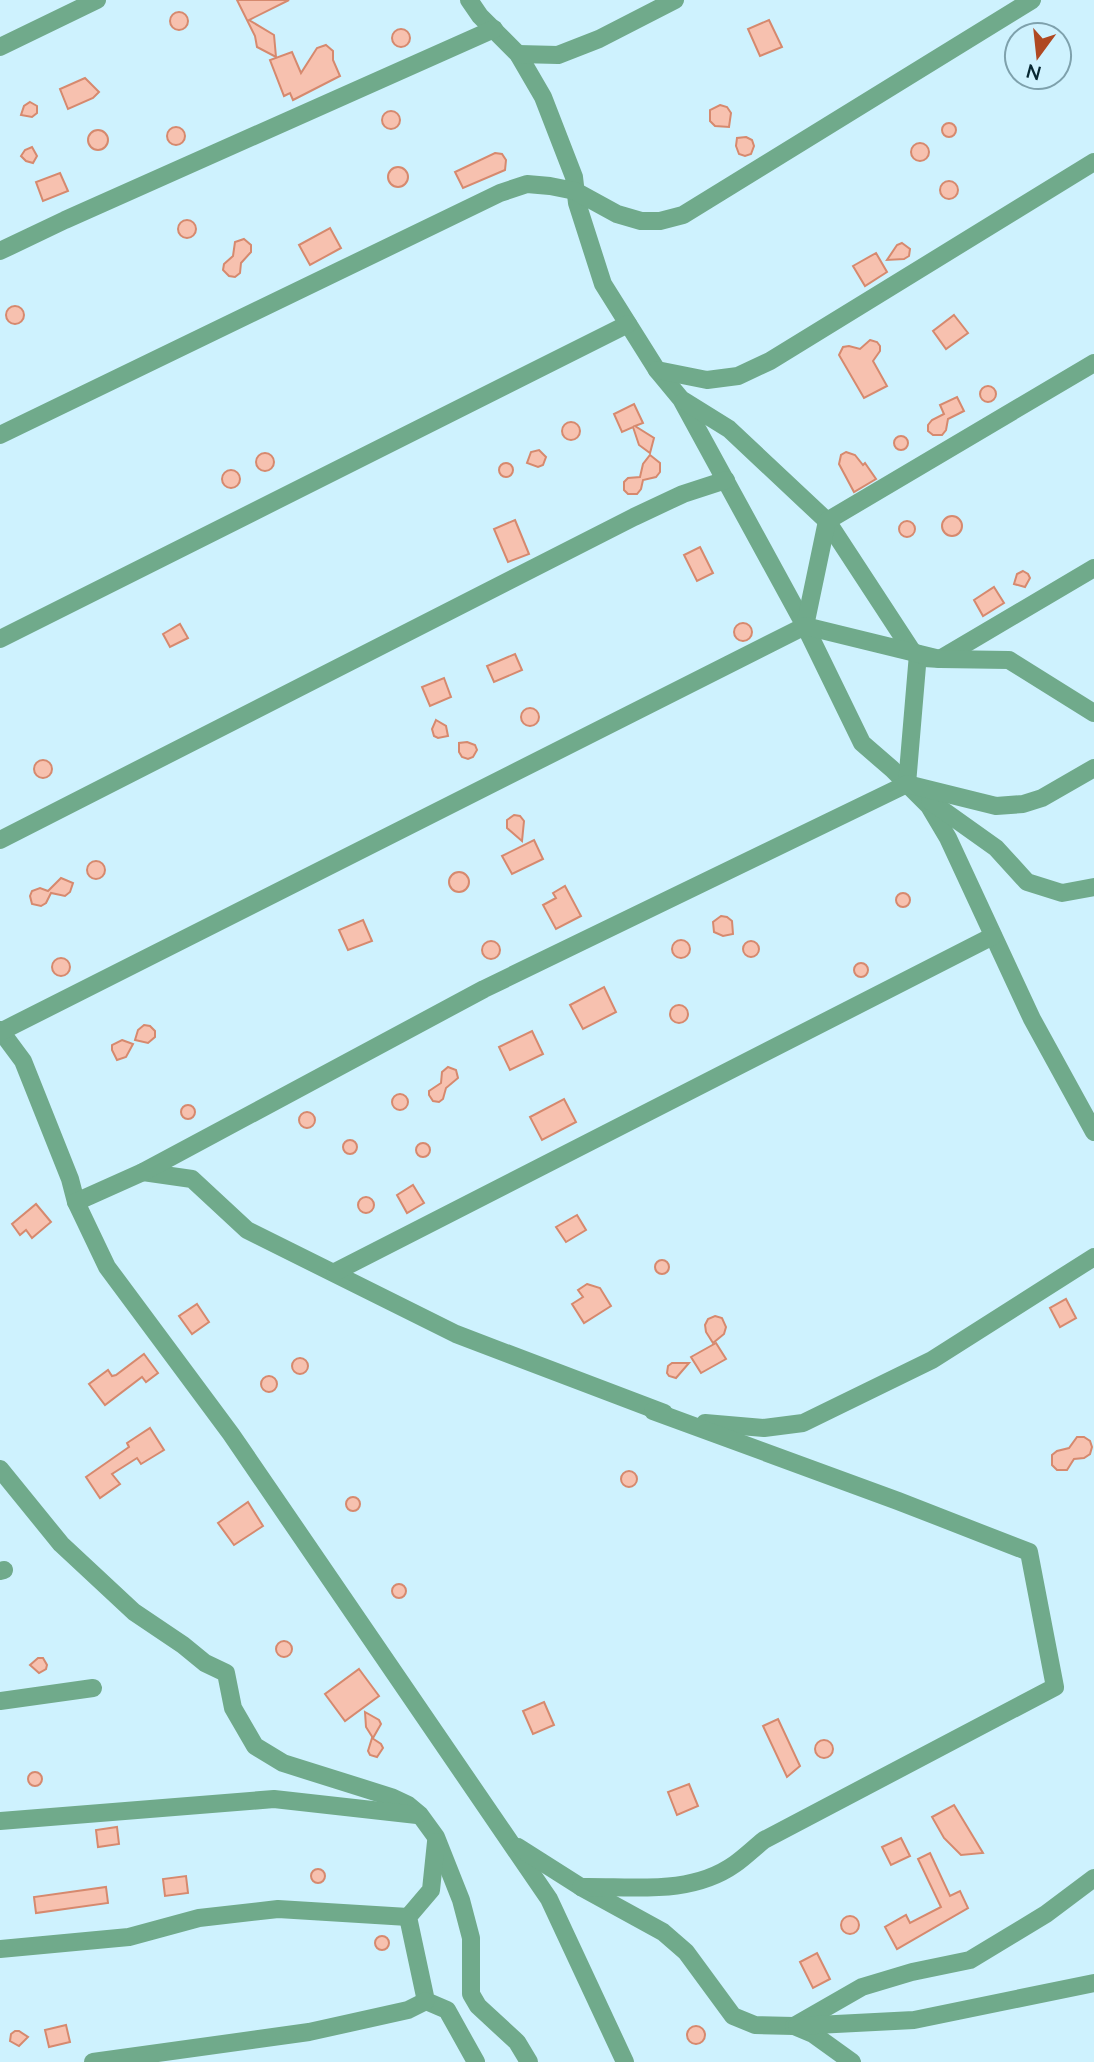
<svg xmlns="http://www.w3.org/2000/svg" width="1094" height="2062" font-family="Lato,sans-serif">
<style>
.building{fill:#f7c1af;stroke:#d6896e;stroke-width:2}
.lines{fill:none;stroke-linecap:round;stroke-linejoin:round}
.minor{stroke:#70aa8b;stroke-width:18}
</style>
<rect width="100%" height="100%" fill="#cef2fe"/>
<g class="building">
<polygon points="237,0 289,0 249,20 274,35 276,57 257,47 255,36"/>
<circle cx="179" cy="21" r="9"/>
<polygon points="769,20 782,47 760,56 748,29"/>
<circle cx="401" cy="38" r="9"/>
<polygon points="326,45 333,51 333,60 340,76 293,100 290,93 284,96 270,60 292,52 301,73 317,48"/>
<polygon points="85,78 99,92 93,98 68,109 60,89"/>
<polygon points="30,102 37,106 37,113 32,117 21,115 24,106"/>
<polygon points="720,105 727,107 731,113 729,127 715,126 710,121 710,110"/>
<circle cx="391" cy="120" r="9"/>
<circle cx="949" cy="130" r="7"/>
<circle cx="176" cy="136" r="9"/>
<circle cx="98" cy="140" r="10"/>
<polygon points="746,137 752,140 754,146 751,154 745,156 739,154 736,146 737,138"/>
<circle cx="920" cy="152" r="9"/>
<polygon points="32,147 37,156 33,163 26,161 21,156 25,150"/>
<polygon points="495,153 502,154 506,160 505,170 463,188 455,172"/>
<circle cx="398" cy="177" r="10"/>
<polygon points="60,173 68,191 43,201 36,182"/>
<circle cx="949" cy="190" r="9"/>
<circle cx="187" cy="229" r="9"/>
<polygon points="330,228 341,248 310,265 299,245"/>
<polygon points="244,239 251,245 251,252 241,263 240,273 235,277 229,276 223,270 224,264 233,256 235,242"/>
<polygon points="902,243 910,249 909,256 904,259 887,260 897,245"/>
<polygon points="876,253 887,272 865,286 853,266"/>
<circle cx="15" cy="315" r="9"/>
<polygon points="954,315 968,333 946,349 933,331"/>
<polygon points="870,340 877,342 880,346 880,351 873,361 887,386 864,398 839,355 843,347 849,346 860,349"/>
<circle cx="988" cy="394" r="8"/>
<polygon points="957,397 964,411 948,419 946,430 942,435 933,435 928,431 928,425 932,420 944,414 940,405"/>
<polygon points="634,404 643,423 635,426 654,438 650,453 639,445 633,427 622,432 614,414"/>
<circle cx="571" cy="431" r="9"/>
<circle cx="901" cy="443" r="7"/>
<polygon points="539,450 546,457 543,465 538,467 527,463 531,452"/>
<polygon points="846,452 855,455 863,465 865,463 876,479 854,492 839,464 841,455"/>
<circle cx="265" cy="462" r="9"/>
<polygon points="650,455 660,463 660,472 656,477 643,480 641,489 637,494 628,494 624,490 624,482 628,478 640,477 643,464"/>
<circle cx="506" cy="470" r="7"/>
<circle cx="231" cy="479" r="9"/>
<circle cx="952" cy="526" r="10"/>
<polygon points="515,520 529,554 508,562 494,529"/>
<circle cx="907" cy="529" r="8"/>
<polygon points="700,547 713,573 697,581 684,555"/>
<polygon points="1023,571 1028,574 1030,578 1025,587 1014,584 1017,574"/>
<polygon points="994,587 1004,603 983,616 974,600"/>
<circle cx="743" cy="632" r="9"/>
<polygon points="180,624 188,638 170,647 163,634"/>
<polygon points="515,654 522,670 494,682 487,666"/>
<polygon points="444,678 451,697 430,706 422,687"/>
<circle cx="530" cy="717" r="9"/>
<polygon points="436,720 446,726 448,736 438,738 434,736 432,729"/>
<polygon points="467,742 475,745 477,750 473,757 468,759 462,757 459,752 459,743"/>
<circle cx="43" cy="769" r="9"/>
<polygon points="514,815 520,816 524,821 522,841 507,828 507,820"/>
<polygon points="534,840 543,859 512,874 502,856"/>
<circle cx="96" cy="870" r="9"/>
<circle cx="459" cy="882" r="10"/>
<polygon points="61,878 73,883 70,892 65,896 51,893 46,903 41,906 32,904 30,896 32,891 40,888 48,891"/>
<polygon points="565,886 581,916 556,929 543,905 556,898 553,893"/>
<circle cx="903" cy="900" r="7"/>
<polygon points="721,916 727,917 732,921 733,934 723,936 714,932 713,922"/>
<polygon points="363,920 372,941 348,950 339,930"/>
<circle cx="681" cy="949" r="9"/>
<circle cx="751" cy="949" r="8"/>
<circle cx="491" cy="950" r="9"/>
<circle cx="61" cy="967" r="9"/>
<circle cx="861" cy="970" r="7"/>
<polygon points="604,987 616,1012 583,1029 570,1005"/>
<circle cx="679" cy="1014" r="9"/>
<polygon points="144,1025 150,1026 155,1031 155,1037 148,1043 135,1040 138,1030"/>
<polygon points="532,1031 543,1054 510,1070 499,1047"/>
<polygon points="122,1040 133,1044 126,1057 117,1060 112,1050 112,1045"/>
<polygon points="448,1067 456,1070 458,1078 446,1088 443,1099 439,1102 433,1101 429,1095 429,1091 441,1083 442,1072"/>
<circle cx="400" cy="1102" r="8"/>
<polygon points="564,1099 576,1122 542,1140 530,1117"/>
<circle cx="188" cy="1112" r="7"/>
<circle cx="307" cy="1120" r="8"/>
<circle cx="350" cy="1147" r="7"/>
<circle cx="423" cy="1150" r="7"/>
<polygon points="413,1185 424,1203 407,1213 397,1195"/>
<circle cx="366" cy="1205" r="8"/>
<polygon points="36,1204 51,1222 32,1238 26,1230 20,1235 12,1224"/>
<polygon points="577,1215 586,1230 566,1242 556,1227"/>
<circle cx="662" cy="1267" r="7"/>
<polygon points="587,1284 600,1288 611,1306 584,1323 572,1304 583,1297 578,1290"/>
<polygon points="1066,1299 1076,1318 1060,1327 1050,1308"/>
<polygon points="197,1304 209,1322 192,1334 179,1316"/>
<polygon points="715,1316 722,1318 726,1327 724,1334 713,1343 706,1332 705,1325 708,1319"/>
<polygon points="716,1343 726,1359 701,1373 691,1357"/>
<polygon points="144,1354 158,1373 146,1382 142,1377 105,1405 89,1384 108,1370 112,1376 116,1375"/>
<circle cx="300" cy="1366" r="8"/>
<polygon points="672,1363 689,1363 676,1378 669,1376 667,1373 668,1366"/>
<circle cx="269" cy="1384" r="8"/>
<polygon points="150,1428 164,1450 141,1464 137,1458 112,1474 120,1484 100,1498 86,1477 129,1447 127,1443"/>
<polygon points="1077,1437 1084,1437 1090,1441 1092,1447 1090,1454 1084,1458 1074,1459 1067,1470 1057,1470 1052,1465 1052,1455 1057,1451 1069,1448"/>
<circle cx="629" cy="1479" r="8"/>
<circle cx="353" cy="1504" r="7"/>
<polygon points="248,1502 263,1526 234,1545 218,1523"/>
<circle cx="399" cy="1591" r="7"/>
<circle cx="284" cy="1649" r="8"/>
<polygon points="38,1658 43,1658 47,1665 46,1669 39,1673 30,1665"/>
<polygon points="359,1669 379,1696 345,1721 325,1694"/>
<polygon points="544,1702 554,1725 533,1734 523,1711"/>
<polygon points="365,1712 379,1720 381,1724 373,1738 366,1727"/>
<polygon points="778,1719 800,1766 787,1777 763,1726"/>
<polygon points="372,1738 381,1744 383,1748 377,1757 370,1755 368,1751"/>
<circle cx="824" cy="1749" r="9"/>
<circle cx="35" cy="1779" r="7"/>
<polygon points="689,1784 698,1806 677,1815 668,1792"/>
<polygon points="954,1805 983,1853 961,1855 944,1838 932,1817"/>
<polygon points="117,1827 119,1844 98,1847 96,1830"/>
<polygon points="901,1838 910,1856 891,1865 882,1847"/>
<polygon points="930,1853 950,1896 960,1891 968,1908 897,1949 885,1927 906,1915 910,1923 941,1907 918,1859"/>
<circle cx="318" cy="1876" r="7"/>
<polygon points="186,1876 188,1893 165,1896 163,1879"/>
<polygon points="106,1887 108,1903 36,1913 34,1897"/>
<circle cx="850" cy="1925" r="9"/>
<circle cx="382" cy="1943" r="7"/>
<polygon points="817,1953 830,1979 813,1988 800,1962"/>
<polygon points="66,2025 70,2042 49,2047 45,2030"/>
<circle cx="696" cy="2035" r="9"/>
<polygon points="15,2031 19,2031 28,2037 19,2046 10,2041 11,2034"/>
</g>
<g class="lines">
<g class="minor">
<polyline points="469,0 480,16 518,54 543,97 574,177 577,203 603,284 657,370 681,399 805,626 862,743 892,769 929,806 948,838 1032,1019 1094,1132"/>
<polyline points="0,47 97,0"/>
<polyline points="518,54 558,55 599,39 675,0"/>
<polyline points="0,251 65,220 494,29"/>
<polyline points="657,370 707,380 738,376 770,361 1094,162"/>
<polyline points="684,401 729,429 827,521 912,651 924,658 940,659 1094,568"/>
<polyline points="0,435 500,193 527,184 550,186 575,191 617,214 641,221 660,221 683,215 1032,0"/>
<polyline points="805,626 827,521 1094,363"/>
<polyline points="0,639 628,324"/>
<polyline points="907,784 918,654"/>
<polyline points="930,801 996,848 1027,882 1062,893 1094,887"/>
<polyline points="0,840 634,517 683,494 726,480"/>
<polyline points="0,1030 23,1061 70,1179 76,1202 107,1267 231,1434 549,1899 625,2062"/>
<polyline points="0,1032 805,626 940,659 1009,660 1094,713"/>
<polyline points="143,1172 192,1179 247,1230 456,1334 664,1413"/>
<polyline points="76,1202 143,1172 484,989 907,784 996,806 1023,804 1042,798 1094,768"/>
<polyline points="335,1272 993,936"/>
<polyline points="705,1423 764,1428 803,1423 932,1360 1094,1257"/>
<polyline points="0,1469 61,1544 134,1612 183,1645 205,1663 226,1673 233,1708 255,1746 283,1763 391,1797 408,1805 420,1815 436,1837 461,1900 471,1938 471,1994 478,2006 517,2042 529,2062"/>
<polyline points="0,1571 4,1570"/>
<polyline points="0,1701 93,1688"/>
<polyline points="0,1821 274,1799 417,1815"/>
<polyline points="436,1842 431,1890 408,1917 426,2001 447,2010 476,2062"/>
<polyline points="518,1847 581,1887 663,1932 686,1952 733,2016 755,2025 794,2026 813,2034 852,2062"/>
<path d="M 581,1887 C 632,1886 690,1896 735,1864 C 745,1857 754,1848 764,1840 L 1055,1687 L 1029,1552 L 898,1501 L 653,1411"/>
<polyline points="0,1949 129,1937 199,1918 278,1909 408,1917"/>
<polyline points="794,2026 862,1987 912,1972 970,1960 1046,1914 1094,1878"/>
<polyline points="797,2026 914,2020 1094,1983"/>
<polyline points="93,2062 309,2032 408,2010 426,2001"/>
</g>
</g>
<g transform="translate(1038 56) rotate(195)"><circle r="33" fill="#cef2fe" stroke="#7ea1ac" stroke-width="2"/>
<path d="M0-5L12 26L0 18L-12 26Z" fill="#af4922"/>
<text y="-10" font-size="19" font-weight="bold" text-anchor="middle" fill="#072832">N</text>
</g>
</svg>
